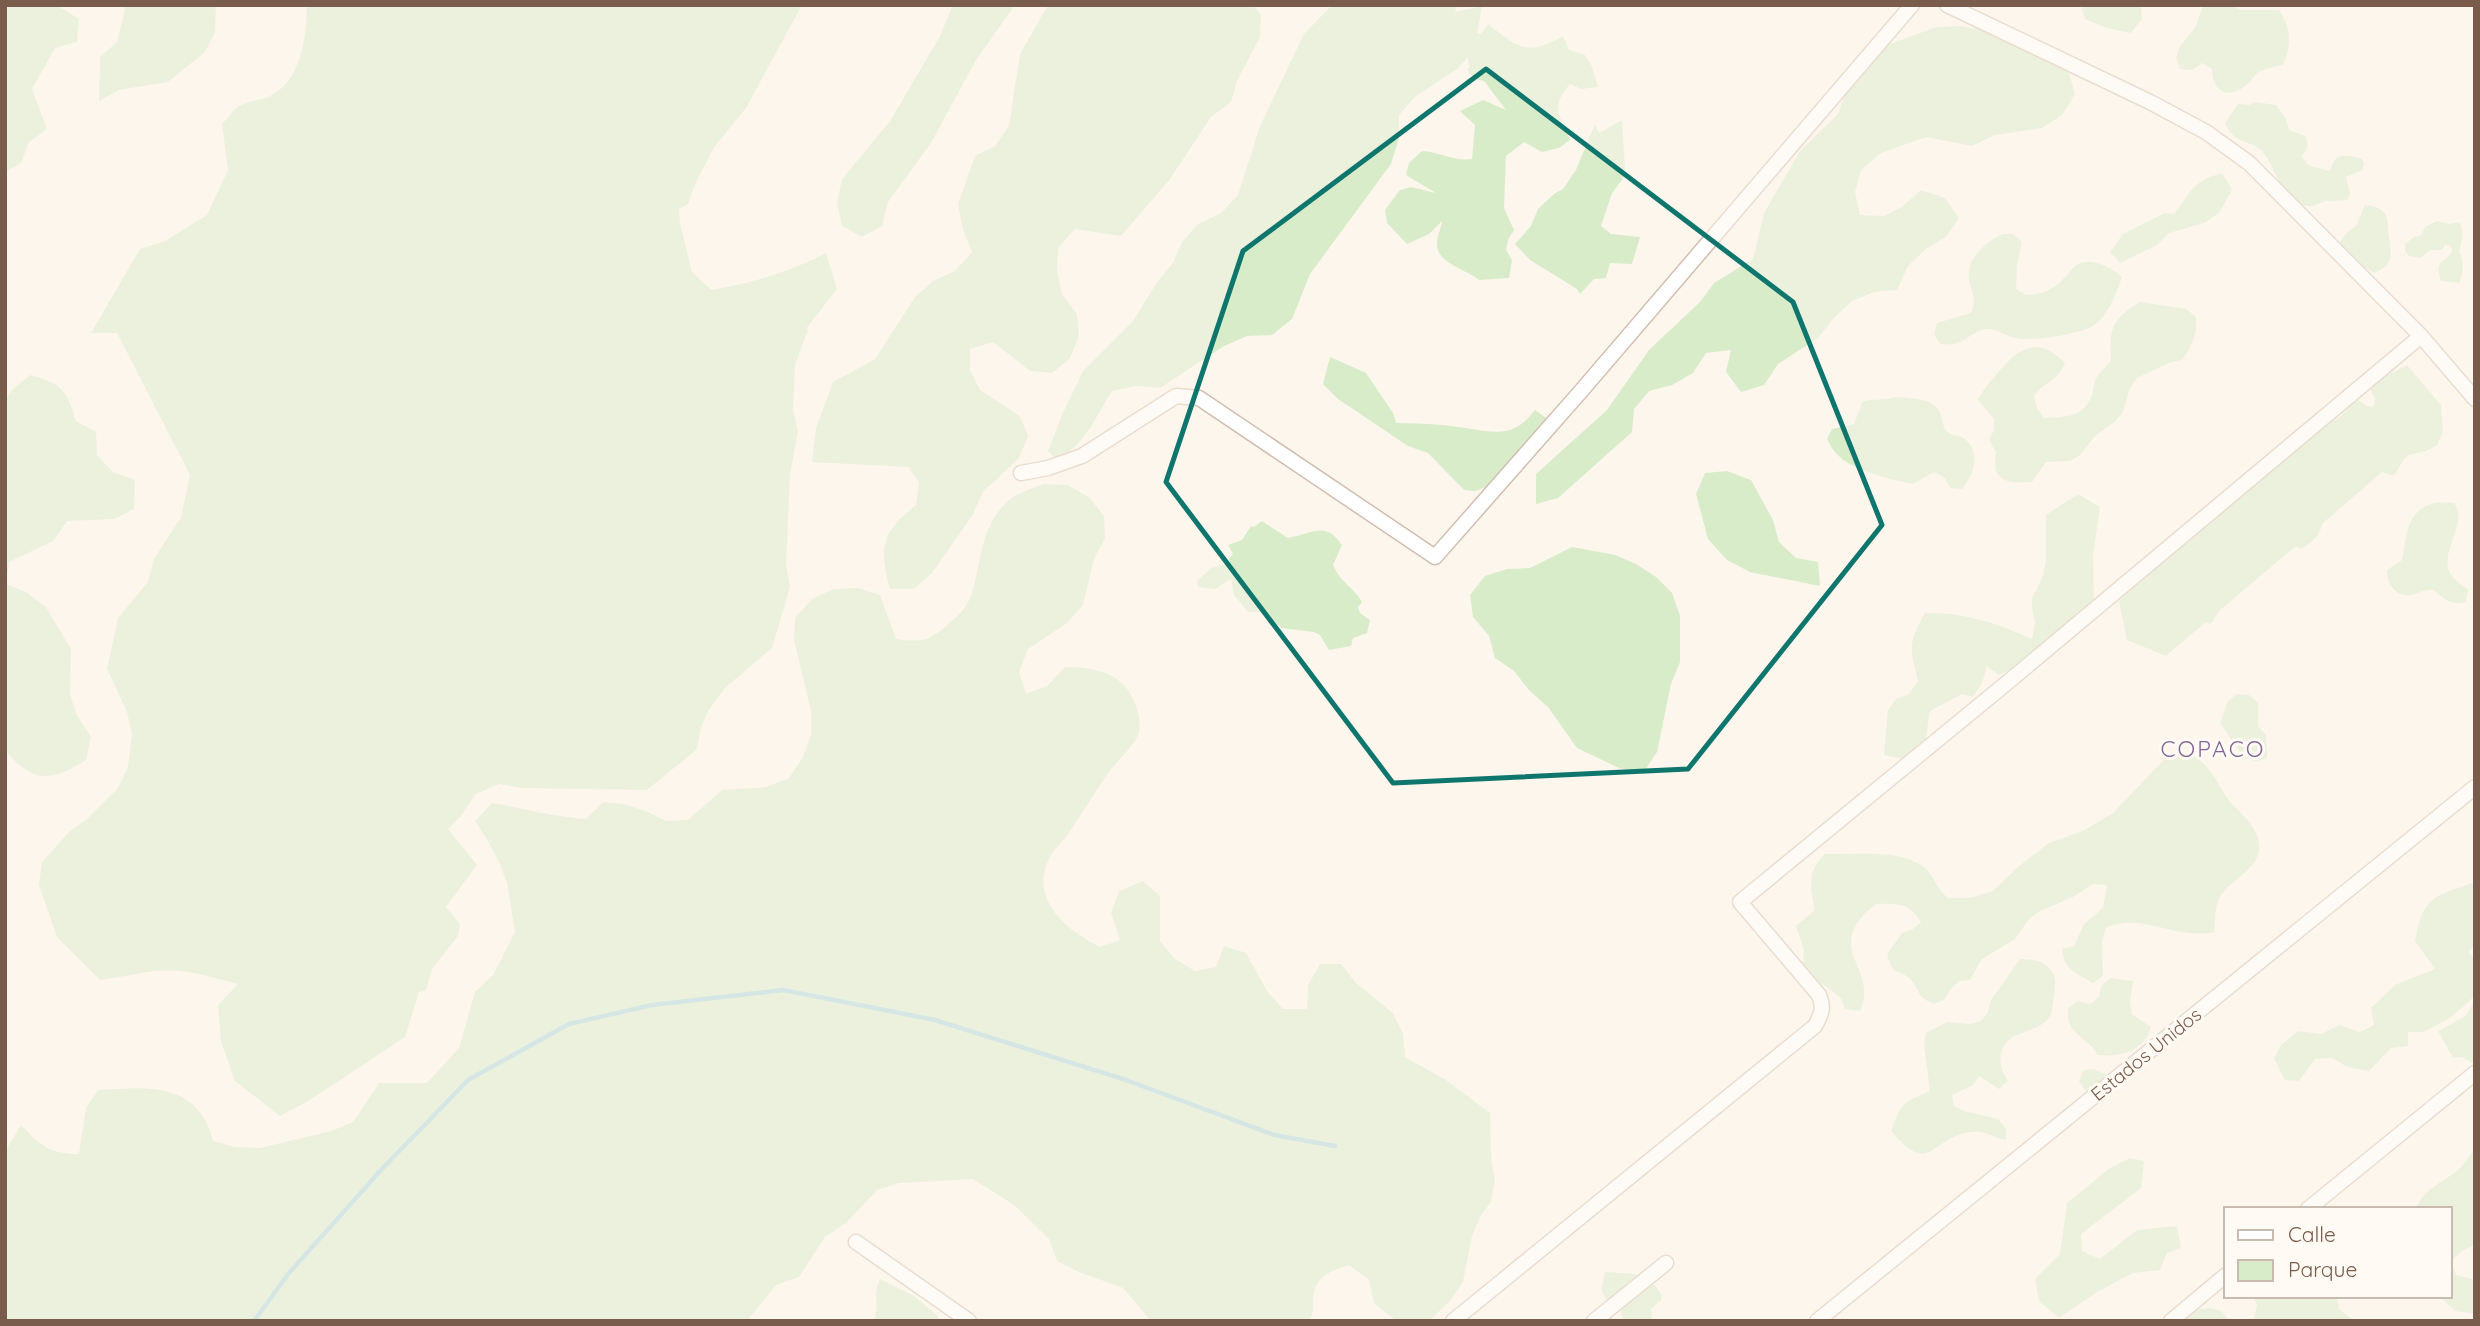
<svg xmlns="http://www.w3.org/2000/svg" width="2480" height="1326" font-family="Quicksand,sans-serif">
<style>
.green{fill:#d8ecc9}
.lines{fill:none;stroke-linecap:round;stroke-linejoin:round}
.stream{stroke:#a5d3da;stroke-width:4.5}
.minor-casing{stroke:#d1beb0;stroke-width:17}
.minor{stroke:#fff;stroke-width:14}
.marked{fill:none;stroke:#0f766e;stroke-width:5;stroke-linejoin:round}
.labels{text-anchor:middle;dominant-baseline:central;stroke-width:6;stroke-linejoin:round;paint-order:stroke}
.street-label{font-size:19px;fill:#7a5c4d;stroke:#fffaf3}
.quarter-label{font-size:23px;letter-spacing:2px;fill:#846695;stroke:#fffaf3}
</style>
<rect width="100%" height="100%" fill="#fdf6ec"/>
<g class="green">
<polygon points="5,5 60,5 61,8 79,19 77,42 55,48 32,89 47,129 29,142 21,163 5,173"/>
<polygon points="126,5 216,5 215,32 205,52 168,82 119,90 99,101 100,57 117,42"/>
<path d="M 307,5 L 802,5 L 746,108 L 715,146 L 696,182 L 688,204 L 679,209 L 680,223 L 692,272 L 711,290 C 756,282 786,273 826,253 L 837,289 L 806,329 L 808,330 L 795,365 L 793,409 L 798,431 L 790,474 L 786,564 L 790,587 L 772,648 L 725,688 L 708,711 L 701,727 L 697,749 L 647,790 L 521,788 L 499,784 L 476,794 L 460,817 L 448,829 L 477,865 L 446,907 L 460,924 L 458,936 L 432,969 L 426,990 L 419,992 L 405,1037 L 310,1100 L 280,1116 L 235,1081 L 221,1042 L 218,1005 L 238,984 C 212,977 184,968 156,971 C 137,973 119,978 100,980 L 57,937 L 39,885 L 42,862 L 69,832 L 88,818 L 118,788 L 128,767 L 132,734 L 127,712 L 107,669 L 118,618 L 148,582 L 154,559 L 181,517 L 190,475 L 117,333 L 91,333 L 140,249 L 165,241 L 207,215 L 228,170 L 222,124 C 227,119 231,112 237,108 C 245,101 258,101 268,97 C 302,82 306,37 307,5 Z"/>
<polygon points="953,5 1015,5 976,60 931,143 888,202 882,226 862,237 842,226 837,203 842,179 890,121 939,38"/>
<path d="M 1048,5 L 1253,5 L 1261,14 L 1260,37 L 1237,81 L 1231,102 L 1211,117 L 1170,179 L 1121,236 L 1075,229 L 1058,248 L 1057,271 L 1062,294 L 1077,314 L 1079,336 L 1070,358 L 1052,373 L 1030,371 L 993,342 L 970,349 L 970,370 L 980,390 L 1020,416 L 1028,436 L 1019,458 L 983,492 L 972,516 L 932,573 L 914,589 L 890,589 C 878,547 882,532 916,505 L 919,482 L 908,467 L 812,462 L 816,428 L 833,382 L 875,359 L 915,297 L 933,281 L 955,271 L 972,252 L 963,230 L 958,204 L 975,156 L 995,146 L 1009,126 L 1020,54 Z"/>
<path d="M 1332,5 L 1457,5 L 1455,12 L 1482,6 L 1477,34 L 1481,34 L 1488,24 C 1519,48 1526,57 1563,36 L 1569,50 L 1585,55 L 1592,67 L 1598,87 L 1581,89 L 1570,84 C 1549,109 1560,112 1570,140 L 1559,148 L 1542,152 L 1524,142 L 1506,156 L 1504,208 L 1514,230 L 1508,240 L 1506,250 L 1512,260 L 1509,278 L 1479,280 C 1468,270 1436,263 1437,244 C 1437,237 1441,228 1442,221 L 1429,234 L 1407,244 L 1387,223 L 1385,210 L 1400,190 L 1411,187 L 1436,193 L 1406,175 L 1409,163 L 1422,151 C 1440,152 1454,162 1472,159 L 1475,125 L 1460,111 L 1483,100 L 1506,110 L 1484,81 L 1475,79 L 1467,70 L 1470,66 L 1468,63 L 1468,57 L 1457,69 L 1415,97 L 1399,115 L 1399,138 L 1391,164 L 1310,274 L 1292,319 L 1272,335 L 1247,336 L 1224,346 L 1160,388 L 1136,386 L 1112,391 C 1095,417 1086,446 1056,459 L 1048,451 L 1062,415 L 1083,371 L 1133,321 L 1157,282 L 1173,263 L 1182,242 L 1198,224 L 1221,213 L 1238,195 L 1260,126 L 1304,34 Z"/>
<polygon points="2081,5 2141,5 2142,19 2131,33 2107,28 2085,19"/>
<path d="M 2203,5 L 2228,5 L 2241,10 L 2279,10 C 2291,27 2292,45 2283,65 C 2276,66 2268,68 2261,71 C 2255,73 2251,82 2245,86 C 2228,100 2212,91 2212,69 L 2202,63 L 2192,70 L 2180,69 L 2176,58 L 2180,46 L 2195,28 Z"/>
<polygon points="1960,26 2005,35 2068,70 2075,94 2062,115 2042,128 1995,135 1972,146 1926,137 1881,153 1861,170 1855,192 1860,215 1884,216 1903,206 1921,190 1945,198 1959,218 1946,237 1926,249 1908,266 1897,290 1874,292 1852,301 1834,318 1818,338 1778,364 1764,385 1741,392 1726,372 1731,350 1706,353 1693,373 1672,385 1649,391 1634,409 1632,432 1558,498 1536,504 1536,474 1607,410 1649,350 1700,302 1714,283 1753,259 1764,213 1800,151 1838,114 1854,70 1890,44 1936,27"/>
<path d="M 2254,102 L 2276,105 L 2286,119 L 2289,130 L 2305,136 C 2309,143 2308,151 2301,156 L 2308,165 L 2329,171 C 2332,168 2332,164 2334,161 C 2339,153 2355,156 2362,159 L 2364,164 L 2362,170 L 2346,177 L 2350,193 L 2348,199 C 2340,202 2334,200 2326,201 C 2321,202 2316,206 2311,206 C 2282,208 2276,167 2263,152 C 2251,139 2235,146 2225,123 L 2238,104 L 2249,105 Z"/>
<polygon points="1622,120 1625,169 1622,180 1612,193 1601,226 1611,234 1640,237 1632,264 1610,263 1606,278 1594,279 1580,294 1577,289 1530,260 1515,244 1531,226 1538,209 1554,194 1563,189 1576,170 1595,124 1599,133"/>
<path d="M 2222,173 L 2232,190 L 2219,213 L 2204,223 L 2169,233 L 2157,245 L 2120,263 L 2110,252 L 2123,234 L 2165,213 L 2174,214 C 2192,190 2192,182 2222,173 Z"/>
<path d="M 2365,205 C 2389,208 2387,216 2389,236 C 2391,256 2395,264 2374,273 L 2342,253 L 2340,242 L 2346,233 L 2356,226 Z"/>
<path d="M 2437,221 L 2448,224 L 2460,222 C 2464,232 2462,241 2459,251 C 2464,262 2464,272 2459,283 L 2441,281 C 2435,260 2441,266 2452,252 L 2451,246 L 2445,245 L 2442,250 L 2430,250 L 2421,258 L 2409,256 L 2405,251 L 2405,244 L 2414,237 L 2420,236 L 2426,226 Z"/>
<path d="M 2003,234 L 2013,234 L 2022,242 L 2017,265 L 2016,289 L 2026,295 C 2042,294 2054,290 2065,277 C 2069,274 2072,268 2077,265 C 2090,256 2112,268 2122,277 C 2117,292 2107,319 2091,327 C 2078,334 2030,342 2016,338 C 2007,337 1999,330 1990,329 C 1972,328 1965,348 1940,344 L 1934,334 L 1937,323 L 1971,313 C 1977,297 1972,295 1969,280 C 1965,260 1986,241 2003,234 Z"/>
<path d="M 2140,302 L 2186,309 L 2196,317 C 2198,333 2192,347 2182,360 L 2171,362 L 2137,378 L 2130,388 L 2123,412 L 2116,421 L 2096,435 L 2080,455 L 2070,461 L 2046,462 L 2032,482 C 2008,484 1990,481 1996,452 L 1989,440 L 1994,430 L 1994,419 L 1978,400 C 1984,388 1992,379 2001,369 C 2022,345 2040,337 2065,363 C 2057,382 2045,381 2034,396 L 2037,408 L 2044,418 C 2064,417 2084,418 2092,395 C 2094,390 2093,383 2096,379 C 2099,372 2107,366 2111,361 C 2109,330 2111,319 2140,302 Z"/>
<path d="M 1330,357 L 1366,373 L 1393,413 L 1396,423 C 1417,423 1438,424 1458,427 C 1490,431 1512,441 1535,410 L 1549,420 L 1503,481 L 1475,491 L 1464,490 L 1428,453 L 1408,446 L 1338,399 L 1323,384 Z"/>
<path d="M 2407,365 L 2441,405 L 2443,432 L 2437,445 L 2426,451 L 2409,455 L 2404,459 L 2394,476 L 2382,472 L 2323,523 C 2319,536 2313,542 2301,549 L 2296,546 L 2219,611 L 2211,624 L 2206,622 L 2166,656 L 2127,640 L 2119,601 L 2224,503 L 2343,414 L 2357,399 L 2367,406 L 2373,407 L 2375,399 L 2370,388 L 2386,376 Z"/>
<path d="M 30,375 C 62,384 66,389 76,421 L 96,432 L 97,455 L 113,472 L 135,480 L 134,509 L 114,519 L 67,521 L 53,541 L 9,562 L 6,584 L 26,592 L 46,607 L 71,649 L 70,695 L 77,715 L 91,737 L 86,760 C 51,782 33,784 5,750 L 5,402 L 12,390 Z"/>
<path d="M 1895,397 C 1909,398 1935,398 1940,413 C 1943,420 1942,428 1949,433 C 1954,436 1960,435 1965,439 C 1981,453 1974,475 1962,489 L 1950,488 L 1945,478 L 1934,472 L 1913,484 C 1895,481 1853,470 1840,457 C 1834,452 1830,445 1827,439 L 1832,429 L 1854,424 L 1862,402 C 1874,398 1883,401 1895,397 Z"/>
<polygon points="1727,471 1751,480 1773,520 1779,542 1796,558 1818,562 1820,586 1750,572 1727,560 1708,539 1696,494 1705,473"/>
<path d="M 1044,484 L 1067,485 L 1089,497 L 1104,516 L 1105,538 L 1094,559 L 1083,605 L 1067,623 L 1028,649 L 1019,672 L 1026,694 L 1047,686 L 1065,667 C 1088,667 1113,670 1128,690 C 1136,702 1143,721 1138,735 C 1133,747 1116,762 1108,773 C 1095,792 1083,812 1070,831 C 1065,839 1058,845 1053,852 C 1025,896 1064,929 1100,947 L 1120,940 L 1111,913 L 1119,891 L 1143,881 L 1160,896 L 1160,941 L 1175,959 L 1195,971 L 1216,967 L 1224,946 L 1246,953 L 1267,991 L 1283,1009 L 1307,1009 L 1308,985 L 1320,964 L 1341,964 L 1356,983 L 1393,1013 L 1403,1034 L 1405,1057 L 1446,1080 L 1490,1113 L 1491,1158 L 1495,1180 L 1491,1202 L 1481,1215 L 1472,1236 L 1463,1282 L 1450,1301 L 1429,1321 L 1395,1320 L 1374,1303 L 1369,1280 L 1349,1265 C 1332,1270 1314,1277 1313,1298 C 1313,1307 1314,1314 1309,1321 L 1151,1321 L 1123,1288 L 1079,1272 L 1057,1261 L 1049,1239 L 1014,1205 L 973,1179 L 899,1183 L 877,1190 L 845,1224 L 825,1237 L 799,1277 L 776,1285 L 747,1321 L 5,1321 L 5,1152 L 21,1125 C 41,1146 50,1154 79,1154 L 86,1108 L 98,1090 C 135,1088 184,1081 205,1120 C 209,1126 211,1134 213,1141 L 235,1147 L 260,1148 L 331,1131 L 353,1122 L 379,1083 L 427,1083 L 459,1048 L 475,992 L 493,975 L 515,932 L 507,883 L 499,862 L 488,841 L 475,821 L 492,803 C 524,808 552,817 586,819 L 603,802 L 624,804 L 646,811 L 666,821 L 688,820 L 722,790 L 766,787 L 789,778 L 803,757 L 811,735 L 811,711 L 794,640 L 795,618 L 812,599 L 833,589 L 858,588 L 880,595 L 896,639 C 918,642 928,642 945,627 C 956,618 968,607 972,593 C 981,564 980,532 1002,507 C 1013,494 1029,489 1044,484 Z"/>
<path d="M 2078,494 L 2100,507 L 2093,556 L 2094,602 L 2041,654 L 1999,675 L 1987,666 L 1982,683 L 1973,697 L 1962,694 L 1930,711 L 1924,750 L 1903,759 L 1884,755 L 1888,710 L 1896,699 L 1909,694 L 1918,681 C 1910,647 1907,645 1925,613 C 1964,612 1997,623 2032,639 L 2035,622 L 2032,609 L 2032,598 L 2043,576 L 2046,561 L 2046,515 Z"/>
<path d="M 2441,502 L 2454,503 C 2470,522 2437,553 2451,575 C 2455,581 2463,585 2468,590 L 2466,602 C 2453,606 2443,599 2434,590 C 2425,589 2420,593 2411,595 C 2396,598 2386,583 2387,570 L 2402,560 C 2408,531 2406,507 2441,502 Z"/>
<path d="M 1262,521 L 1288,538 C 1314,533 1325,521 1342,545 L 1333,565 C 1342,585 1354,587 1362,602 L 1358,607 L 1360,613 L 1370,620 L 1367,633 L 1353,638 L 1351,646 L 1329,650 L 1320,635 L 1314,632 L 1282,628 L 1262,612 L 1248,612 L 1234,595 L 1231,579 L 1215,589 L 1198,587 L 1197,581 L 1211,568 L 1230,563 L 1229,559 L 1233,554 L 1228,545 L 1242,540 L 1251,526 L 1254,527 Z"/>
<polygon points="1572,547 1615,555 1636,564 1656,577 1672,593 1680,616 1680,662 1671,684 1657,752 1643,773 1619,768 1577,748 1548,707 1529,690 1514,671 1495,658 1489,636 1473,617 1470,595 1485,576 1507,569 1530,568"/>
<polygon points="2237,694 2249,695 2258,703 2258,726 2266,735 2267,758 2256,762 2244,758 2220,723 2228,701"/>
<path d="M 2179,752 C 2204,756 2212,773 2224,793 C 2233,809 2251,818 2257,836 C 2268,865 2235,876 2221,895 C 2214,905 2216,920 2214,932 C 2178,941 2140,911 2106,928 L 2102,941 L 2103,976 L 2093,983 C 2076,973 2064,970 2062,949 L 2074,946 L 2084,924 L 2103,908 L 2107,885 L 2093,884 L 2073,897 L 2040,911 L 2029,919 L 2015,939 L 1982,959 L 1970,980 L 1959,981 L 1950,990 L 1944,1000 L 1934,1004 C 1914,996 1922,991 1910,979 C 1899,968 1893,978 1887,954 L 1902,933 L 1913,929 L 1921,922 C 1910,903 1897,903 1876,904 C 1819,949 1880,966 1860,1011 L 1845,1009 L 1841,998 L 1809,974 L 1803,962 L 1804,950 L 1796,926 L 1815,910 C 1810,887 1806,872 1825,854 C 1857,855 1897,848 1924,867 C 1933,874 1936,889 1948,898 L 1970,898 L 1993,891 L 2019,866 L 2049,843 L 2083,831 L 2113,813 L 2157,767 L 2167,757 Z"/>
<path d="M 2475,882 L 2475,943 L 2469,952 L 2475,961 L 2475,996 L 2450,1018 L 2423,1032 L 2408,1032 L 2408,1046 L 2391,1048 L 2369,1071 L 2347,1067 L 2332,1058 L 2315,1059 L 2299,1081 L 2285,1080 L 2274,1058 L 2281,1045 L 2298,1031 L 2321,1034 L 2339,1025 L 2360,1032 L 2374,1025 L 2371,1008 L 2395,985 L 2435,969 L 2415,941 C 2424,895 2433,897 2475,882 Z"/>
<path d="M 2020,959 C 2031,959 2042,960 2050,969 C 2057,976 2055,986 2054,995 C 2053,1001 2053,1011 2050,1016 C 2040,1034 2009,1029 2002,1050 C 1998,1061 2002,1072 2008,1081 L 1999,1089 L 1979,1076 L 1973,1085 L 1952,1095 L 1954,1106 L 1964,1111 L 1998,1119 L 2006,1129 L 2006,1140 C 1993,1138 1984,1129 1970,1132 C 1927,1139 1932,1178 1891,1131 C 1902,1102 1902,1103 1930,1091 L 1924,1045 L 1926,1033 L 1947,1022 L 1970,1024 L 1981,1021 L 1988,1012 L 1991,1000 Z"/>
<path d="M 2111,978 L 2133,981 L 2130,1002 L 2132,1014 L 2151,1027 C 2144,1052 2121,1057 2098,1055 C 2086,1035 2065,1035 2068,1008 L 2078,1001 L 2090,1004 L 2099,997 L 2101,986 Z"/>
<polygon points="2475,999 2475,1061 2472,1063 2462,1057 2453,1058 2438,1031 2466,1016"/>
<polygon points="2094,1069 2106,1074 2108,1086 2099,1092 2086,1092 2079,1081 2084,1070"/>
<path d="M 2475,1148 L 2475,1245 L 2462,1251 L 2451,1261 L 2456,1275 L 2475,1280 L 2475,1314 L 2455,1311 L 2439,1296 L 2450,1296 L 2450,1209 L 2417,1209 C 2420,1191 2443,1182 2457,1171 C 2464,1165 2469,1156 2475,1148 Z"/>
<polygon points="2130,1158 2144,1161 2141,1188 2081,1234 2082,1251 2100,1259 2137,1230 2177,1226 2181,1248 2167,1253 2160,1270 2133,1273 2097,1292 2059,1318 2039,1301 2035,1279 2060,1254 2067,1203 2110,1168"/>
<polygon points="1605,1272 1636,1274 1642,1284 1655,1285 1661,1294 1661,1300 1651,1309 1652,1321 1624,1321 1619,1305 1607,1301 1601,1290"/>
<path d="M 880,1279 L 914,1296 L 939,1317 L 936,1321 L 874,1321 C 880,1303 872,1297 880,1279 Z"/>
<polygon points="2253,1296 2337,1296 2339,1309 2354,1321 2253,1321 2257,1305"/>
<path d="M 2210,1308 L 2221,1311 L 2230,1321 L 2183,1321 C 2189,1310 2198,1309 2210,1308 Z"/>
</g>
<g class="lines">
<polyline class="stream" points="254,1321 289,1273 381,1170 468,1080 569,1024 652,1005 783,990 935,1020 1126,1080 1274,1135 1335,1146"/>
<g class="minor-casing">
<g id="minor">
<polyline points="1947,5 2150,102 2206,132 2249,163 2421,336 2475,399"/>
<polyline points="1021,473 1048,468 1082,456 1176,396 1199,398 1435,557 1582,390 1912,5"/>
<polyline points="2308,1209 2475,1073"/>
<polyline points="856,1242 969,1321"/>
<path d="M 1453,1321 L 1815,1026 C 1822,1014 1824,1007 1819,995 L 1740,902 L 2014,677 L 2421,336"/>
<polyline points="1594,1321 1666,1263"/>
<polyline points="1817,1321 2475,787"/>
<polyline points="2171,1321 2226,1275"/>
</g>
</g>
<use href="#minor" class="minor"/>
</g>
<path d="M0 0H2480V1326H0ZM 1486,69 L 1793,302 L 1882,525 L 1688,769 L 1393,783 L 1166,482 L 1243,251 Z" fill="#fdf6ec" fill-opacity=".55" fill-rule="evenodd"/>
<path class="marked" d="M 1486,69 L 1793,302 L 1882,525 L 1688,769 L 1393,783 L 1166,482 L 1243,251 Z"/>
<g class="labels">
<g class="street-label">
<text transform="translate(2146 1054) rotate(-39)">Estados Unidos</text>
</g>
<g class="quarter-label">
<text x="2213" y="748">COPACO</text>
</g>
</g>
<rect width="2480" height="1326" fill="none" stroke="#7a5c4d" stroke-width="14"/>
<rect x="2224" y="1207" width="228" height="91" fill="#fffaf3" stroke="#cabbb1" stroke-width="2"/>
<rect x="2238" y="1230" width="35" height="10" fill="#ffffff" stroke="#cabbb1" stroke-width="2"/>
<text x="2288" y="1242" font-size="21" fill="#7a5c4d">Calle</text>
<rect x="2238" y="1260" width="35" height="21" fill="#d8ecc9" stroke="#cabbb1" stroke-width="2"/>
<text x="2288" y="1277" font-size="21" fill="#7a5c4d">Parque</text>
</svg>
